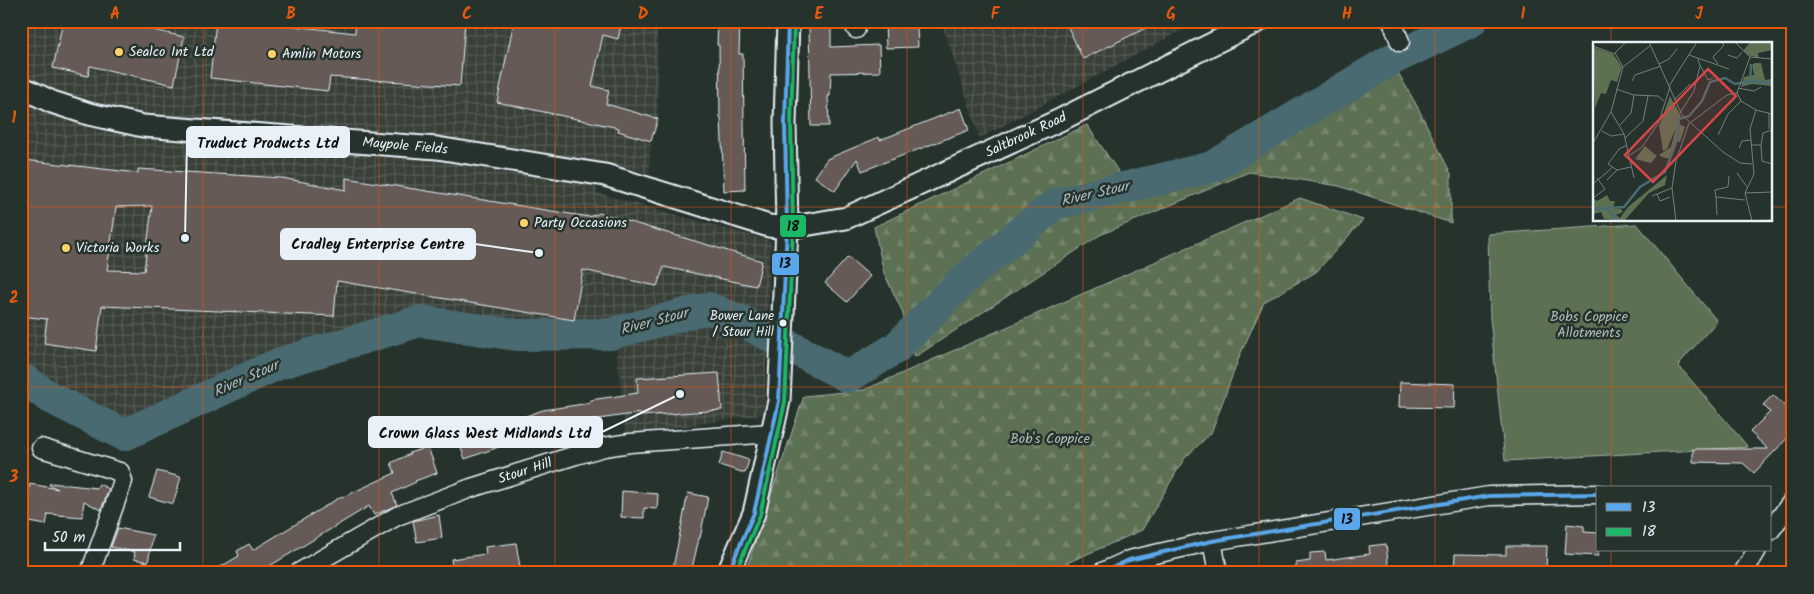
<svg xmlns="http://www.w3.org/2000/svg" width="1814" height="594" font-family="Kalam,sans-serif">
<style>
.industrial{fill:url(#industrial-grid)}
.green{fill:#5c7052;stroke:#a2b0a5}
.forest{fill:url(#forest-firs);stroke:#a2b0a5}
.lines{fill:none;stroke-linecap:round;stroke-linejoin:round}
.stream{stroke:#89a1a7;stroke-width:5.5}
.river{stroke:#4a6b71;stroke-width:32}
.building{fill:#655a55;stroke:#e8f1f8;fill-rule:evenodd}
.minor-casing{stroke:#e8f1f8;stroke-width:21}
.tertiary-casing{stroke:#e8f1f8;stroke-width:25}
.minor{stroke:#26332d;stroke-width:18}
.tertiary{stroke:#26332d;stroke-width:21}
.bus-1-casing{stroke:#26332d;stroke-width:8}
.bus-2-casing{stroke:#26332d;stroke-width:8}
.bus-1{stroke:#5aa8eb;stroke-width:4}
.bus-2{stroke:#1ab867;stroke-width:4}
.grid{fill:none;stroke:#e8590c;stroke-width:1;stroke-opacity:0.55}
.poi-dot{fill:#ffd166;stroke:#26332d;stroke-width:2}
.bus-dot{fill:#e8f1f8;stroke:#26332d;stroke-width:2}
.labels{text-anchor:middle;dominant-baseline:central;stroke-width:5;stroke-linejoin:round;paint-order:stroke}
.bus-label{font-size:13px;fill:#e8f1f8;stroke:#26332d;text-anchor:end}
.poi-label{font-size:14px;fill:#e8f1f8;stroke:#26332d;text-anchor:start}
.street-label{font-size:14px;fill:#e8f1f8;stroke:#26332d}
.park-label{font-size:14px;fill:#b0bdb6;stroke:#26332d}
.water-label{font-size:15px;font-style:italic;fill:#a9bbc2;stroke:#26332d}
.inset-river{fill:none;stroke:#4a6b71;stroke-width:2.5}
.inset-road{fill:none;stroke:#747f7e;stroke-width:1}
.view{fill:#d94647;fill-opacity:0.15;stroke:#d94647;stroke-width:2.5}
.inset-edge{fill:none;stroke:#e8f1f8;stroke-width:2.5}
.leader{fill:none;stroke:#e8f1f8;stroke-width:2}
.callout-dot{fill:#e8f1f8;stroke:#26332d;stroke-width:2}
.callout{fill:#e8f1f8;stroke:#e8f1f8;stroke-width:2}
.callout-label{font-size:15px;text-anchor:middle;font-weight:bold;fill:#111}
.line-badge{stroke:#26332d;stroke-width:2}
.pale-badge-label{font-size:14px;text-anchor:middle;font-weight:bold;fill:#111}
.neatline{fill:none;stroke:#e8590c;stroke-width:2}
.grid-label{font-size:16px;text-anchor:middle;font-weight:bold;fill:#e8590c}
</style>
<defs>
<pattern id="industrial-grid" width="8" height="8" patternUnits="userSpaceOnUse" patternTransform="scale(1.25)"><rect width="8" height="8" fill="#393f39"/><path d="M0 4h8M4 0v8" fill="none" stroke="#565b56"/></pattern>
<pattern id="forest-firs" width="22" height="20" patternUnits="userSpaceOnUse" patternTransform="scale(1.25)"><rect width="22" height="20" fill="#5c7052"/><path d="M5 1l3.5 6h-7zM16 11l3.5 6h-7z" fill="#73856c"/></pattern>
</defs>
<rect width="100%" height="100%" fill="#26332d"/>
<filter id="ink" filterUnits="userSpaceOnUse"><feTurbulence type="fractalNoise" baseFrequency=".02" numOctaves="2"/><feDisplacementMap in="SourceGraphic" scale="10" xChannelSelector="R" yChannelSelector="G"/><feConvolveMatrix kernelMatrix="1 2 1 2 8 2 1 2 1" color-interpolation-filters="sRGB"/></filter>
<g filter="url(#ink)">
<g class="industrial">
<polygon points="21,21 657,21 658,119 651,141 649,174 599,161 597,193 771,241 764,414 626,435 614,328 519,337 423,315 276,365 188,401 128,430 54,398 21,378"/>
<polygon points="941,21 1199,21 980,138"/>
</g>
<polygon class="green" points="1637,224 1717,321 1678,365 1748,447 1505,461 1490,318 1488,234"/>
<g class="forest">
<polygon points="1391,60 1418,108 1451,174 1451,223 1339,186 1249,172 1100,235 915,357 902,311 884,273 874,227 1087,125 1128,186 1212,167"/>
<polygon points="1300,198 1363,220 1316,272 1264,302 1240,355 1211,433 1184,459 1142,530 1044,573 745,573 804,396 864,390"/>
</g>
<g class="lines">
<polyline class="stream" points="1434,21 1445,33"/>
<polyline class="river" points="21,378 51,398 124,435 278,364 420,321 517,335 610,334 708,308 746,323 848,377 896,348 963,280 1055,204 1212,167 1391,60 1471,21"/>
</g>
<g class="building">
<polygon points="63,21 114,21 184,37 174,85 90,66 88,76 53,68"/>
<polygon points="216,21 249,21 355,33 356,21 465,21 460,86 330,77 328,91 210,78"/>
<polygon points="514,21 622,21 618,39 603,35 592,86 609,90 606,104 658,119 651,141 618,131 619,128 497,102"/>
<polygon points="718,21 740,21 739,54 743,54 745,190 724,191 721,117 720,117 719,45 717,45"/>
<polygon points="885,21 908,21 908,28 917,28 918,47 886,48"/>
<polygon points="1065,21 1160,21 1083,59"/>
<polygon points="809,25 831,25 831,47 879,45 880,72 831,73 830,96 828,96 829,126 811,126"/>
<polygon points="961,108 969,130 862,171 857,159 835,191 815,177 827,159 879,137 880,140"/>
<path d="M 24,160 L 138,173 L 138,169 L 282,178 L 346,190 L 346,178 L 589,217 L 600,213 L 762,261 L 756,286 L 664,267 L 657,286 L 583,270 L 574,320 L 337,281 L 334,316 L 102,306 L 96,351 L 44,343 L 47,319 L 21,316 L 21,179 ZM 152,206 L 144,271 L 107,270 L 116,207 Z"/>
<polygon points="848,257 870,276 847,302 825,283"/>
<polygon points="719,373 722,410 640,416 640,413 585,421 585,424 549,429 465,459 458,440 543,410 590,403 590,400 638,393 637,378"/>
<polygon points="1400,382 1455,384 1454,408 1399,407"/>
<polygon points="1773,395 1793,414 1793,432 1754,473 1743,463 1693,462 1693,449 1768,449 1750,432 1770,412 1763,405"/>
<polygon points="428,447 437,473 415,481 416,482 392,493 397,505 374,515 369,506 258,573 210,573 239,556 237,551 249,544 253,550 342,496 343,497 395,473 391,463 410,454 409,453"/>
<polygon points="723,452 749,460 745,473 719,465"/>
<polygon points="157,471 181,477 173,504 149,497"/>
<polygon points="50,483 97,488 99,484 109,489 101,510 84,501 82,517 48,514 46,525 24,521 30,484 58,489 49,485"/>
<polygon points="622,491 658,494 657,509 644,508 644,518 621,517"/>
<polygon points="688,493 708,497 700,538 699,538 691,573 672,573"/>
<polygon points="439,515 442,538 417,542 413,521"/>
<polygon points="1567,524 1584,526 1584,532 1598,533 1598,556 1565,554"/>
<polygon points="118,528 153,535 148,562 134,559 135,552 111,547"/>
<polygon points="516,543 521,573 453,573 451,559 486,554 485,547"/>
<polygon points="1386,544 1389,571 1296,573 1296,563 1310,561 1310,553 1325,552 1326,560 1370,554 1369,546"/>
<polygon points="1506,546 1547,546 1546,571 1494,570 1494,573 1454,573 1455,554 1506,555"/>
</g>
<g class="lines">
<g class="minor-casing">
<g id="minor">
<polyline points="853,21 856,29"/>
<polyline points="1392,21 1400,42"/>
<polyline points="41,448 120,472 123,481 90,573"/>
<polyline points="1770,531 1793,500"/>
<polyline points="1212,541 1218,573"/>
<polyline points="298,573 397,516 471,488 576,455 604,447 630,443 772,433"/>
<polyline points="1100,573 1129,560 1212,541 1489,496 1598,494"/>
<polyline points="1743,573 1757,550"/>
</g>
</g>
<g class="tertiary-casing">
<g id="tertiary">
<polyline points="21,87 52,102 89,114 143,126 437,148 605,175 769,226 787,228 846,218 1062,119 1258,21"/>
<polyline points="728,573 754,513 779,401 787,228 785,123 788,21"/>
</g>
</g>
<use href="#minor" class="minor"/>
<use href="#tertiary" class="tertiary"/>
<g class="bus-1-casing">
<g id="bus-1">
<polyline points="728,573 754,513 779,401 787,228 785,123 788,21"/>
<polyline points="1101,573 1129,560 1212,541 1489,496 1598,494"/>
</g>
</g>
<g class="bus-2-casing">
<polyline id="bus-2" points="735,573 760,515 785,402 793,228 791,123 794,21"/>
</g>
<use href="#bus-1" class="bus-1"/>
<use href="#bus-2" class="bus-2"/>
</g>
</g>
<path class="grid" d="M 203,21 L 203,573M 379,21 L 379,573M 555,21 L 555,573M 731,21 L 731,573M 907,21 L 907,573M 1083,21 L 1083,573M 1259,21 L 1259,573M 1435,21 L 1435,573M 1611,21 L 1611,44M 21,207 L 1594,207M 1770,207 L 1793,207M 1611,220 L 1611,488M 21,387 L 1793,387M 1611,550 L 1611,573"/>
<g class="poi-dot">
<circle cx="119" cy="52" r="5"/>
<circle cx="272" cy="54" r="5"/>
<circle cx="524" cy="223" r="5"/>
<circle cx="66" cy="248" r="5"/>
</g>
<circle class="bus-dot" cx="783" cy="323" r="4.5"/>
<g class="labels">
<g class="bus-label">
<text x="774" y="316">Bower Lane<tspan x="774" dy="16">/ Stour Hill</tspan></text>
</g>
<g class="poi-label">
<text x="129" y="52">Sealco Int Ltd</text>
<text x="282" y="54">Amlin Motors</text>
<text x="534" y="223">Party Occasions</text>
<text x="76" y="248">Victoria Works</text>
</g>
<g class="street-label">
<text transform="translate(1026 135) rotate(-25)">Saltbrook Road</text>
<text transform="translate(405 146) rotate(5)">Maypole Fields</text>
<text transform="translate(525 471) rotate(-18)">Stour Hill</text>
</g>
<g class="park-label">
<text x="1589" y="317">Bobs Coppice<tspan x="1589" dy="16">Allotments</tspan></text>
<text x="1050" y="439">Bob's Coppice</text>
</g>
<g class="water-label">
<text transform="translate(1095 194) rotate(-13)">River Stour</text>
<text transform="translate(654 322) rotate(-15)">River Stour</text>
<text transform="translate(246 379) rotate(-24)">River Stour</text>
</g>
</g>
<g transform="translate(1593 42)">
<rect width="179" height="179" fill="#26332d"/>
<path d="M 52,104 L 64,114 L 58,121 L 42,117 Z" fill="#5c7052"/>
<path d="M 162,21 L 168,21 L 172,38 L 179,37 L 179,44 L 159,42 L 148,45 L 151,35 L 161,33 L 159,23 ZM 77,54 L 88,74 L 74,107 L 70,109 L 66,84 ZM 84,81 L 92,85 L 87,100 L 83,99 L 77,117 L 69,115 L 66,113 L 78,105 ZM 74,133 L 72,143 L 56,151 L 31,179 L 11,177 L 8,170 L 0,172 L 0,168 L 7,165 L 28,167 L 30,170 L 23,173 L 27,176 L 35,165 ZM 14,153 L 17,159 L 22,159 L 20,166 L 0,166 L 0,156 L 4,159 Z" fill="#5c7052"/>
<path d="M 157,0 L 179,0 L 179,8 L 165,11 L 166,16 L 155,13 L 150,9 ZM 0,5 L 20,12 L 29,25 L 24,40 L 18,38 L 13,52 L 8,51 L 2,66 Z" fill="#5c7052"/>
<path class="inset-river" d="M 157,39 L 158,22M 13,166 L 24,177M 0,167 L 31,165 L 47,145 L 72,130 L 85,95 L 86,77 L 96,74 L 109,59 L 117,40 L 132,36 L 142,42 L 157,39 L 179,41"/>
<path class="inset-road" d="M 56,0 L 89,73 L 130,110 L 147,121 L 159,122M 142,0 L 157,15 L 179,17M 0,4 L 22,12M 96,13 L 136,27M 135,13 L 144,16 L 149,10M 157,15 L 144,51 L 148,59 L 163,68 L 157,87 L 161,132 L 152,151 L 159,179M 66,22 L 76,17 L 84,7M 125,22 L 120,15 L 131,3 L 128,0M 107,23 L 115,38 L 120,36M 30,25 L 58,3M 39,39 L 42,33 L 68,24M 76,44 L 104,0M 145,46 L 161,49 L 168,45M 23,47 L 41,53 L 65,54 L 71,59M 81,58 L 97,42M 163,68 L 179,72M 18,70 L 30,25 L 22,11 L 33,0M 18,70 L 31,92 L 41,136M 87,71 L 101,49 L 107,24 L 105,17M 176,71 L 176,87M 97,81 L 134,53 L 144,51M 27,83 L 38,71 L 41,53M 9,89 L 18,94 L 31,92M 125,93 L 135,72 L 148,59M 32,96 L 50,79 L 55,54M 0,101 L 18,70M 158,103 L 168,103 L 169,119 L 179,122M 168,103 L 170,91 L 179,88M 146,106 L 149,99 L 158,98M 37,113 L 49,105 L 65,82 L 77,45M 24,128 L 15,122 L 26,107 L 34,103M 144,131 L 154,145M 136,134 L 135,145 L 122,148 L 123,155 L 152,158M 14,138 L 24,128 L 38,125M 0,142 L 20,125M 152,151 L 179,150M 64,152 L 67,159 L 77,155M 59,154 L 79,146M 123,155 L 124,173M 0,156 L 12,147 L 4,136M 83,179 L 79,146 L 83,119 L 96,81M 155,179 L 179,178"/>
<path class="view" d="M 115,27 L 143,54 L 60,140 L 32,113 Z"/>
<rect width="179" height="179" class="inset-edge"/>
</g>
<path class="leader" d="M185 238L187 142M539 253L475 244M680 394L602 432"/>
<g class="callout-dot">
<circle cx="185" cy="238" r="5"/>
<circle cx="539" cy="253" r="5"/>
<circle cx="680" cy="394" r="5"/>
</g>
<g class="callout">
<rect x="187" y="127" width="162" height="30" rx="5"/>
<rect x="281" y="229" width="194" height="30" rx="5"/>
<rect x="369" y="417" width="233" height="30" rx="5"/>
</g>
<g class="callout-label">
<text x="268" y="148">Truduct Products Ltd</text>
<text x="378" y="249">Cradley Enterprise Centre</text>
<text x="485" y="438">Crown Glass West Midlands Ltd</text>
</g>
<g class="line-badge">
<rect x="779" y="214" width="28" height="24" rx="5" fill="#1ab867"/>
<rect x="771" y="252" width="29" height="24" rx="5" fill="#5aa8eb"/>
<rect x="1333" y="507" width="28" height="24" rx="5" fill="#5aa8eb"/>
</g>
<g class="pale-badge-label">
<text x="793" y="231">18</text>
<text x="785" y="268">13</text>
<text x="1347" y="524">13</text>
</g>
<rect width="1814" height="594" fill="none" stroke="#26332d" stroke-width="55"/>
<rect x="1596" y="486" width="175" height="65" fill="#26332d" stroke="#747f7e"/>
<rect x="1606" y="503" width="25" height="8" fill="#5aa8eb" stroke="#747f7e"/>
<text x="1642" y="512" font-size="15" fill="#e8f1f8">13</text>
<rect x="1606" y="528" width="25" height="8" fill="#1ab867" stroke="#747f7e"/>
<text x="1642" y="536" font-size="15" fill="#e8f1f8">18</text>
<path d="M45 542v8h135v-8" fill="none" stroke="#e8f1f8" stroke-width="2.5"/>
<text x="52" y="542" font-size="15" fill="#e8f1f8" stroke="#26332d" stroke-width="4" paint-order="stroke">50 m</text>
<rect x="28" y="28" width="1758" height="538" class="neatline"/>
<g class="grid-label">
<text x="115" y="19">A</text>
<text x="291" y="19">B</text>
<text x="467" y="19">C</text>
<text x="643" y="19">D</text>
<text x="819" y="19">E</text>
<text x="995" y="19">F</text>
<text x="1171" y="19">G</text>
<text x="1347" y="19">H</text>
<text x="1523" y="19">I</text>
<text x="1699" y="19">J</text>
<text x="14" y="123">1</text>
<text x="14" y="303">2</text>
<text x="14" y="482">3</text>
</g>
</svg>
